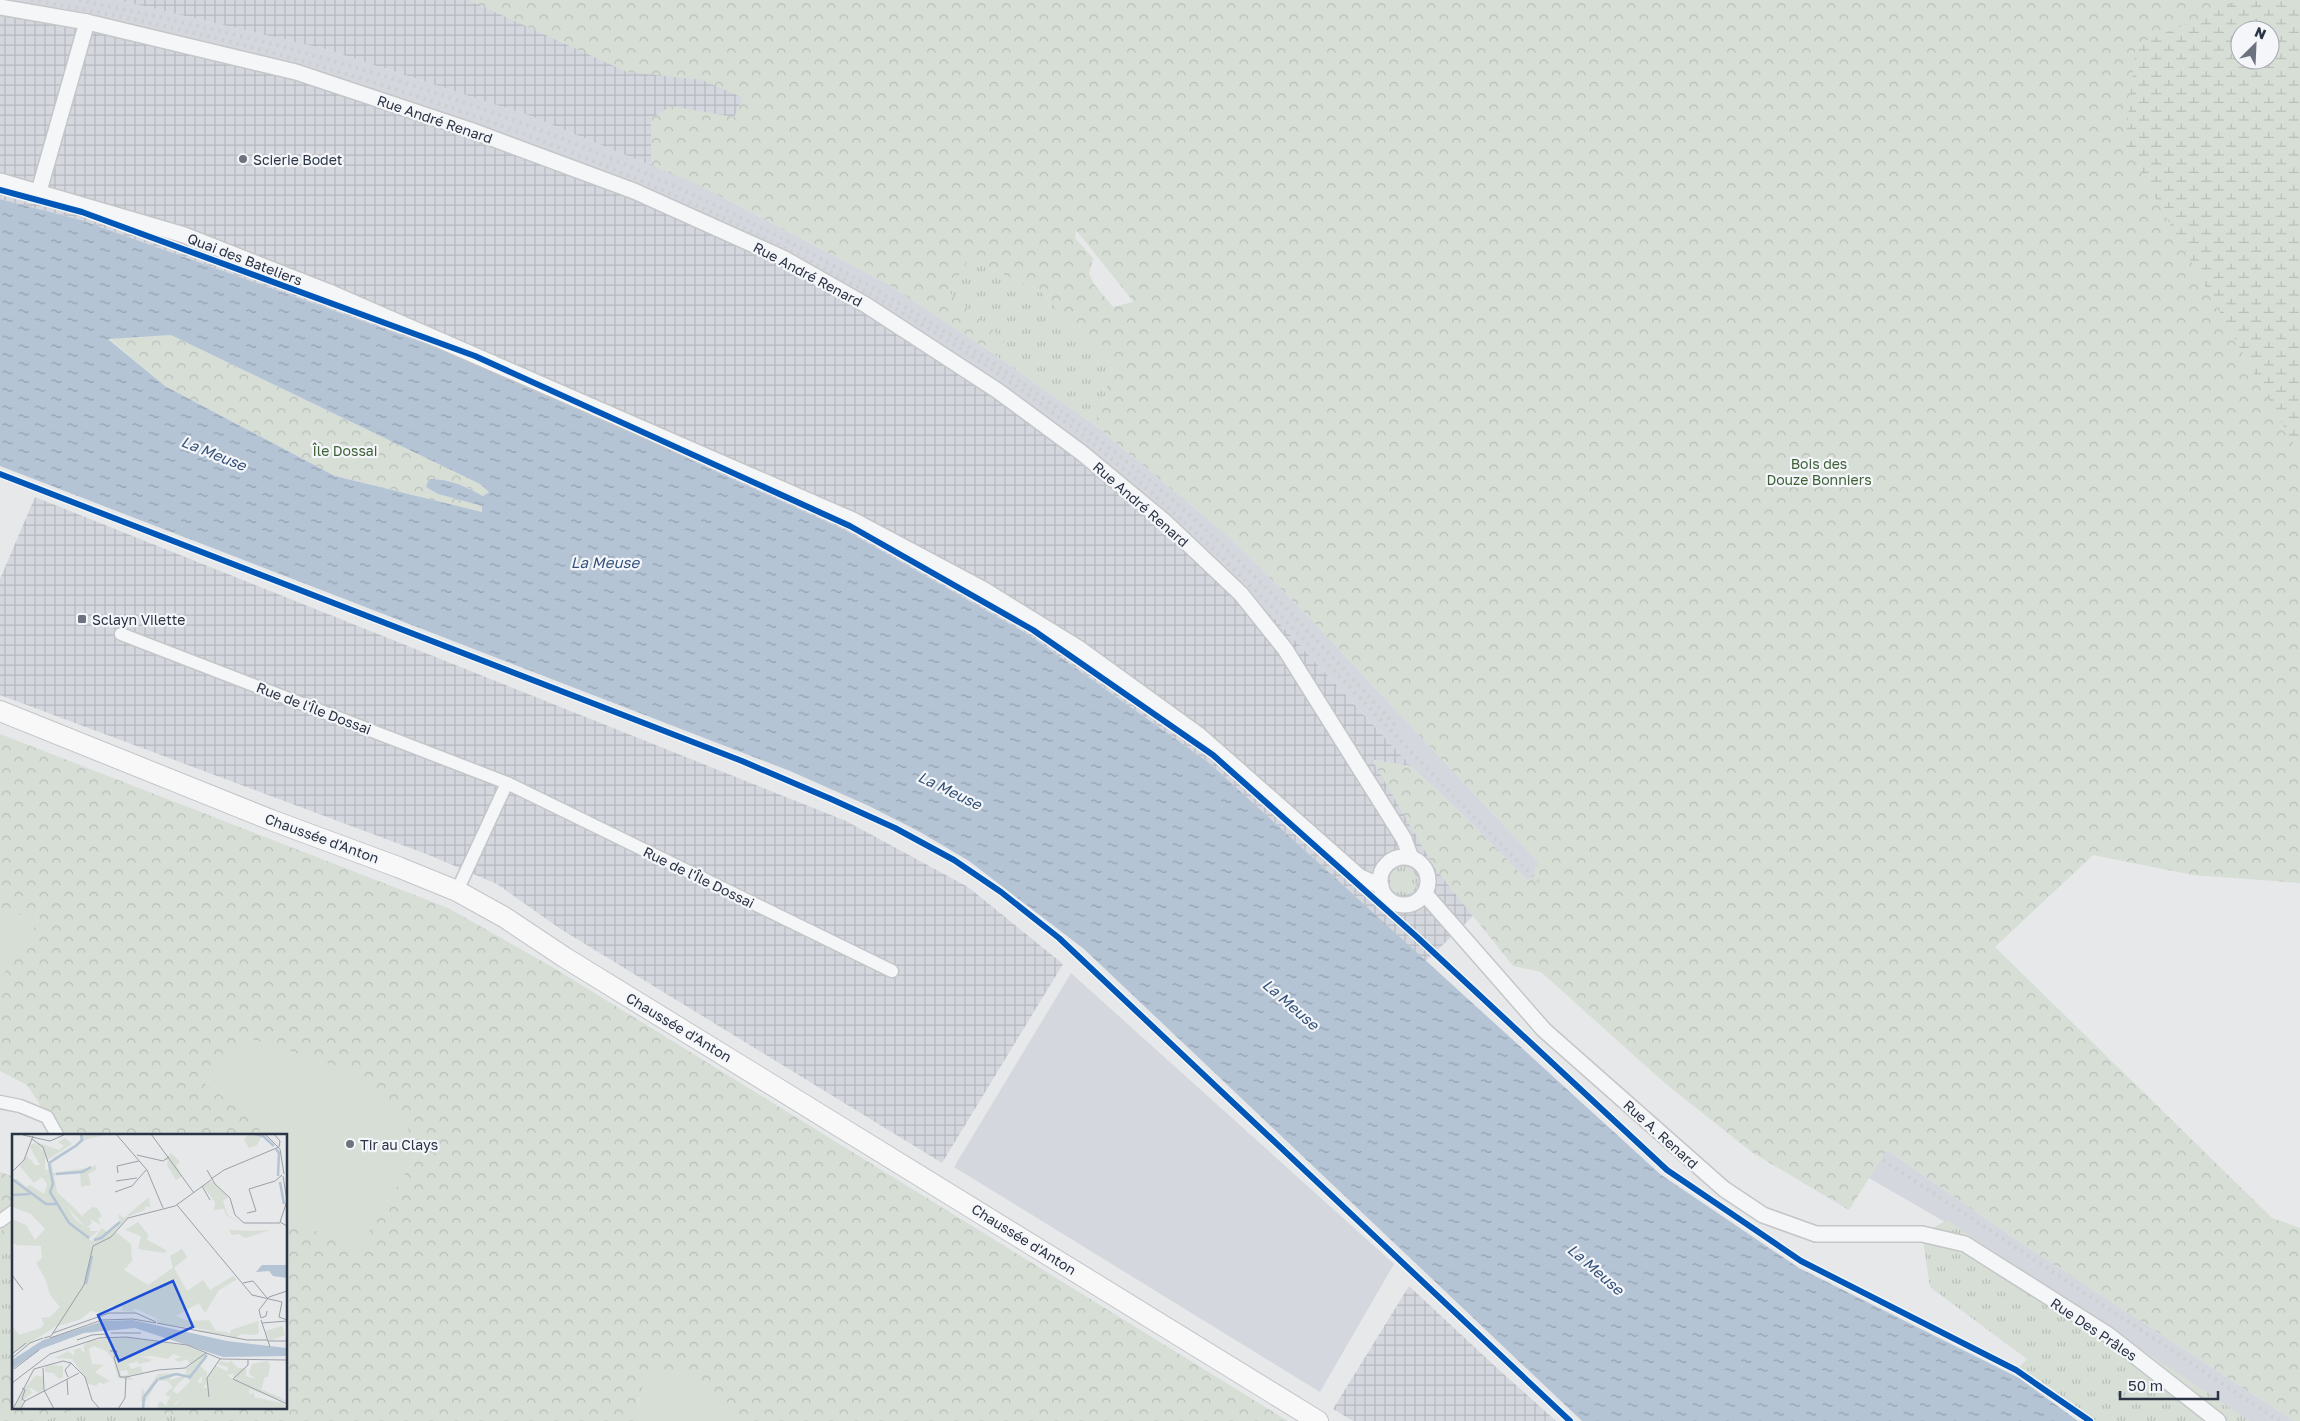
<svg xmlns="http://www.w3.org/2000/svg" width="2300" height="1421" font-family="'Golos Text',sans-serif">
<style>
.built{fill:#d4d7dd}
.industrial{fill:url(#industrial-grid)}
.grass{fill:url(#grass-tufts)}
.forest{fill:url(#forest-crowns);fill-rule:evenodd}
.wetland{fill:url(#wetland-marsh);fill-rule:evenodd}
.garden{fill:#d6ded6}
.water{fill:url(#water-ripples);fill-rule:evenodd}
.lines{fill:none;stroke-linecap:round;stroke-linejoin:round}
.minor-casing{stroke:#c4c6c8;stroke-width:15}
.tertiary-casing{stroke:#c4c6c8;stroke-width:18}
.primary-casing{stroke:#c2c5c8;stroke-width:22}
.minor{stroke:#f5f6f7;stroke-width:12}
.tertiary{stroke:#f5f6f7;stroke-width:15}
.primary{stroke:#f8f8f8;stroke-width:20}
.rail{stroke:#cecfd2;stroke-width:4;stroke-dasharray:2.5 5;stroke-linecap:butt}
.cycleway-casing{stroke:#f4f6f9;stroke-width:9}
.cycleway{stroke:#0057b8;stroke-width:6}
.poi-dot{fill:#6c737f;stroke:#f4f6f9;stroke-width:2}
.labels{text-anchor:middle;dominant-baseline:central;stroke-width:4.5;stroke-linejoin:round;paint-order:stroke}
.street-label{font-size:14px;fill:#2b3445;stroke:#f4f6f9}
.poi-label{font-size:14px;fill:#2b3445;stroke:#f4f6f9;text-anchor:start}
.park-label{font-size:14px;fill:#3f6138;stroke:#f4f6f9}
.water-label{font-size:15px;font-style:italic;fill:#34527a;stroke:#f4f6f9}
.inset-river{fill:none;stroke:#b4c4d5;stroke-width:2.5}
.inset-road{fill:none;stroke:#9ba0a8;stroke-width:1}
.view{fill:#1d4ed8;fill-opacity:0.15;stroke:#1d4ed8;stroke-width:2.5}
.inset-edge{fill:none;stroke:#2b3445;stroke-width:2.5}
</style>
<defs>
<pattern id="industrial-grid" width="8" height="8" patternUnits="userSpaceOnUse" patternTransform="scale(1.25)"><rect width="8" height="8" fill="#d4d7dd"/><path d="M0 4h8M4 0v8" fill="none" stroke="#b6b9bf"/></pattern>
<pattern id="grass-tufts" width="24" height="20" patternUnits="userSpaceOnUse" patternTransform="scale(1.25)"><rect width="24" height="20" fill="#d6ded6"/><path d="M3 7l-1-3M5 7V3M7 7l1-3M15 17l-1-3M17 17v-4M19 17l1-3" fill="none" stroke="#b8bfb9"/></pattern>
<pattern id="forest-crowns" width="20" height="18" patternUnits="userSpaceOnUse" patternTransform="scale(1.25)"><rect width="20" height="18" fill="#d6ded6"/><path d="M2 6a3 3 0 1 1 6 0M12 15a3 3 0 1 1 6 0" fill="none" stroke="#b8bfb9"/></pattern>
<pattern id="wetland-marsh" width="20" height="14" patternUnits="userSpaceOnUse" patternTransform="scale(1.25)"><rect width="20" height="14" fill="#d6ded6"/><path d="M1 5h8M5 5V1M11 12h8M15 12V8" fill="none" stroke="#b8bfb9"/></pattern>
<pattern id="water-ripples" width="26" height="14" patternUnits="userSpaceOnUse" patternTransform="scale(1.25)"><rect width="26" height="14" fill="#b4c4d5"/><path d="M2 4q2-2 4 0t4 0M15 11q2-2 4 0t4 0" fill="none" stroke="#93a0af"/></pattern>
</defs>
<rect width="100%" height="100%" fill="#e6e8ea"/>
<g class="built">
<polygon points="0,0 118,0 325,49 528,115 701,186 886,283 991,352 1097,427 1227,535 1303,611 1539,863 1528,881 1462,814 1411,766 1280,624"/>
<polygon points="1071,973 1394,1264 1320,1392 954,1167"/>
<polygon points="1887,1150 2012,1237 2294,1421 2249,1421 1945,1222 1869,1178"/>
</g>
<g class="industrial">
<polygon points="118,0 644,0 899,157 701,186 528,115 325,49"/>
<polygon points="0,1 277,63 790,257 1155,507 1280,624 1411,766 1373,760 1435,868 1473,916 1426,961 1208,762 1029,635 847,531 474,361 81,220 0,199"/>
<polygon points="35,497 846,821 968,887 1063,964 942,1163 559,928 497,884 429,855 0,695 0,579"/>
<polygon points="1409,1286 1498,1369 1556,1421 1353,1421 1333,1409"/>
</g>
<g class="grass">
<polygon points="969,259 1039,290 1112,367 1097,427 991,352 1004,341 948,292"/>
<circle cx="1403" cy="881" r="14"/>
<polygon points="1947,1220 2250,1421 2090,1421 2016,1370 2027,1359 1930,1287 1922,1234"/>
<polygon points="0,1227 14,1242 14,1368 0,1371"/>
<polygon points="81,1407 130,1407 201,1421 44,1421"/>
</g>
<g class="forest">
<path d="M 468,0 L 2300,0 L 2300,883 L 2193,875 L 2093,855 L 1995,947 L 2272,1218 L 2300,1228 L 2300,1421 L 2294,1421 L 2012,1237 L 1887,1150 L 1849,1210 L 1753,1153 L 1667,1085 L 1541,972 L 1513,966 L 1435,868 L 1372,760 L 1411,766 L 1462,814 L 1528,881 L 1539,863 L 1303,611 L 1227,535 L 1097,427 L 1112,367 L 1039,290 L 969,259 L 949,292 L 1005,341 L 991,352 L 886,283 L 701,186 L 651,165 L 651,118 L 671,106 L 734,117 L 743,98 L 702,80 L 627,72 ZM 2240,30 L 2270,30 L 2270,60 L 2240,60 ZM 1076,230 L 1133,301 L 1133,302 L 1113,307 L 1094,284 L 1089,274 L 1093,258 L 1075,238 Z"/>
<polygon points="171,335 480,484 489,492 483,496 469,488 436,479 426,487 438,494 482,506 482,512 335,476 165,386 108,338"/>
<polygon points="0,734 448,908 554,968 1288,1421 733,1421 724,1409 638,1397 637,1421 201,1421 130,1407 286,1407 286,1219 358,1248 418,1153 261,1124 259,1135 60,1135 27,1085 0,1071 0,979 40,918 0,912"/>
<polygon points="0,1172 14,1177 14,1242 0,1227"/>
<polygon points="14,1368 14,1407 81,1407 44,1421 0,1421 0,1371"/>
</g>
<path class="wetland" d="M 2243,0 L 2300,0 L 2300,455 L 2125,144 L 2136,45 ZM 2240,30 L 2270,30 L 2270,60 L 2240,60 Z"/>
<g class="garden">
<polygon points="0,912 40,918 0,979"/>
<polygon points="249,1038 364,1075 403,1117 418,1153 358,1248 286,1219 286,1135 259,1135 260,1124 197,1078"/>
<path d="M 661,1368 C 681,1373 699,1380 714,1395 C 722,1403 727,1413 733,1421 L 637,1421 C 638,1396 639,1383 661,1368 Z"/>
</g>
<path class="water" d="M 0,199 L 81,220 L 474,361 L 847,531 L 1029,635 L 1208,762 L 1660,1174 L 1799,1268 L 2019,1378 L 2078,1421 L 1582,1421 L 1084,949 L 969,861 L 920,832 L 869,806 L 790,771 L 0,466 ZM 171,335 L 480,484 L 489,492 L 483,496 C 468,487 447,478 429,479 L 426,487 L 438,494 L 482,506 L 482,512 L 335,476 L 165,386 L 108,339 Z"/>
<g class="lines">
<g class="minor-casing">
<g id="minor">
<polyline points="121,634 507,783 892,971"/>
<polyline points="457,891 507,783"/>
<polyline points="0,1102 20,1106 47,1117 57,1135"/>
<polyline points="0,1221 14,1211"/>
</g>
</g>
<g class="tertiary-casing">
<g id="tertiary">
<polyline points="0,7 87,22 296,72 470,130 634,191 783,258 866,305 998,391 1082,453 1164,521 1241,594 1285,649 1404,839 1411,858"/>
<polyline points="0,181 184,235 329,292 855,521 981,588 1080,649 1199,735 1360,877 1381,886"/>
<polyline points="39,191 87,22"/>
<circle cx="1404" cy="881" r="24"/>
<polyline points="1425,894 1544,1030 1724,1189 1763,1215 1816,1234 1922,1234 1965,1244 2107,1334 2218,1421"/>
</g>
</g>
<g class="primary-casing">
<polyline id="primary" points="0,711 271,820 398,867 457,891 504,917 564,957 1318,1421"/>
</g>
<use href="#minor" class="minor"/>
<use href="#tertiary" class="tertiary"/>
<use href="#primary" class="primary"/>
<g class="rail">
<path d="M 31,0 C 229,33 422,91 608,167 C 793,244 973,341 1126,471 C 1275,597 1400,747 1540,883"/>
<path d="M 79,0 C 159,17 240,34 319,57 C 609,139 890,271 1126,461 C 1224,539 1310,632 1395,725"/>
<polyline points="1883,1160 2279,1421"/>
</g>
<g class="cycleway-casing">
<g id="cycleway">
<polyline points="0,190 82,212 475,356 850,526 1033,630 1213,755 1417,937 1667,1170 1801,1261 2016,1370 2090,1421"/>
<polyline points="0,474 742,761 831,799 895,828 954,860 1001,892 1059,938 1570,1421"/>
</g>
</g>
<use href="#cycleway" class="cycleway"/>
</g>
<g class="poi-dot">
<circle cx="243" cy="159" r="5"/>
<rect x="77" y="614" width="10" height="10" rx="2.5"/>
<circle cx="350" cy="1144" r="5"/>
</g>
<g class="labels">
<g class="street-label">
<text transform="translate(435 119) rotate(19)">Rue André Renard</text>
<text transform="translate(245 259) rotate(21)">Quai des Bateliers</text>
<text transform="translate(808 274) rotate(28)">Rue André Renard</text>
<text transform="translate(1141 504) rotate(41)">Rue André Renard</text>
<text transform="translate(314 708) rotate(21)">Rue de l'Île Dossai</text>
<text transform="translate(322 838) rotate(20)">Chaussée d'Anton</text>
<text transform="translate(699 877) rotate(26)">Rue de l'Île Dossai</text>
<text transform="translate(679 1027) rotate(31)">Chaussée d'Anton</text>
<text transform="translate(1661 1134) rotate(42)">Rue A. Renard</text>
<text transform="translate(1024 1239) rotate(32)">Chaussée d'Anton</text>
<text transform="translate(2094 1329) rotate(34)">Rue Des Prâles</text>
</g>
<g class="poi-label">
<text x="253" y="159">Scierie Bodet</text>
<text x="92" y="619">Sclayn Vilette</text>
<text x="360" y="1144">Tir au Clays</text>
</g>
<g class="park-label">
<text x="345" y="450">Île Dossai</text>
<text x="1819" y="463">Bois des<tspan x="1819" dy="16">Douze Bonniers</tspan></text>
</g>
<g class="water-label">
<text transform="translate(214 453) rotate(22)">La Meuse</text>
<text x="605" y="562">La Meuse</text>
<text transform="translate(950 790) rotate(26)">La Meuse</text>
<text transform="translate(1291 1004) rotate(41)">La Meuse</text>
<text transform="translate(1596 1269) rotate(41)">La Meuse</text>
</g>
</g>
<g transform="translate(12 1134)">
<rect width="275" height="275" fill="#e6e8ea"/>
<path d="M 23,9 L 33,19 L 33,38 L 37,40 L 39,31 L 36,51 L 30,43 L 22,49 L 7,31 L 15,22 L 23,31 L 28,31 L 19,15 L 18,11 ZM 84,31 L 84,36 L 76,40 L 79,51 L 69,53 L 68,39 ZM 200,47 L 216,63 L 211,67 L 215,80 L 228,90 L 214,81 L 212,75 L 202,76 L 203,68 L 191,52 ZM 137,63 L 138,75 L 136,72 L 133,73 L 133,76 L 117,82 L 99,103 L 81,113 L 78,110 L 90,94 L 96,99 L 104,94 L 108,88 L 106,80 L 112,84 ZM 59,71 L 70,82 L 80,73 L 85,74 L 90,82 L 86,85 L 89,91 L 78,85 L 80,89 L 74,94 L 56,74 ZM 217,96 L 239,97 L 259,96 L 233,104 L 227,100 L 220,101 ZM 62,216 L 69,231 L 76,235 L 81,232 L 86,236 L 83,238 L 98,247 L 91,250 L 87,248 L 84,252 L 77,250 L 60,225 L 43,224 L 56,217 L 62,222 ZM 194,219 L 195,224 L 188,232 L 195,238 L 194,251 L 191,251 L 190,242 L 161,272 L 159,260 L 156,263 L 153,260 L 161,253 L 155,247 L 174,241 L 174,234 L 179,231 L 175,225 L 167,228 L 162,225 L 174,222 L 178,226 ZM 174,242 L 178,248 L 165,260 L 161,257 L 163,253 ZM 124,222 L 139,225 L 139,227 L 127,230 L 126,227 L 116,230 L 120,235 L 128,232 L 131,239 L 116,241 L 115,233 L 107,235 L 106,230 L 110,224 ZM 218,226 L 226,234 L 234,234 L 234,242 L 243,245 L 237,239 L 240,230 L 255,227 L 258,231 L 256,243 L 253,243 L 249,256 L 227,248 L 228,244 L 222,244 L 221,240 L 215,238 L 216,233 L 206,230 L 209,227 L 217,229 ZM 40,231 L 51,232 L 51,243 L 47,245 L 42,240 L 46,240 L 33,238 L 33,233 ZM 218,265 L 230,271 L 230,275 L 205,275 Z" fill="#d6ded6" fill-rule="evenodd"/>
<path d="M 68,0 L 97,0 L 75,5 L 40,28 L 41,39 L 76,34 L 73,38 L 49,39 L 42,42 L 45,58 L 59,71 L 56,74 L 63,85 L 74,94 L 78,93 L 78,97 L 86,97 L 77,104 L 78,107 L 82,106 L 78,110 L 80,113 L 94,106 L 104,98 L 119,110 L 120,127 L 112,136 L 136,151 L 161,134 L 158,122 L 170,115 L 175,123 L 162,134 L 175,157 L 191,146 L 198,156 L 221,142 L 225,145 L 207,156 L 193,179 L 187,169 L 164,182 L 177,187 L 197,186 L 204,197 L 149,190 L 142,185 L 148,186 L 124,175 L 121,175 L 123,178 L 110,177 L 111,173 L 99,172 L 88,179 L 79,177 L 69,185 L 43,193 L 0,220 L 0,192 L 7,201 L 29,194 L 32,190 L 29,184 L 38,183 L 48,173 L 38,161 L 33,144 L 24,129 L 30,124 L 29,112 L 4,111 L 0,108 L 0,85 L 14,91 L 23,106 L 33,95 L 19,80 L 1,73 L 0,45 L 5,45 L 14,53 L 18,51 L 32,60 L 37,45 L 37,40 L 32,36 L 36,36 L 37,29 L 40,41 L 39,28 L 42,23 L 65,10 L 69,6 ZM 237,0 L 250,2 L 245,11 L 237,14 L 232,5 ZM 53,4 L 60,10 L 35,26 L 30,14 L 23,13 L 27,9 L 47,16 L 52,12 L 46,8 ZM 126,88 L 137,102 L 134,105 L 154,116 L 153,119 L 126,115 L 129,102 L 113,96 ZM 246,187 L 247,198 L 244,201 L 229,200 L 224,204 L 214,201 L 214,200 L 211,201 L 186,198 L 187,196 L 215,198 L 217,201 L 219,196 ZM 270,192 L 273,201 L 258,207 L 253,197 ZM 114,203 L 175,212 L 194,220 L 178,226 L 161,220 L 156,225 L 141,222 L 110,224 L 106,230 L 107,235 L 116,233 L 116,236 L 108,237 L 109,242 L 116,241 L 121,246 L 106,244 L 101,225 L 94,217 L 82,212 L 77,215 L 80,230 L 92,231 L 81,239 L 83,250 L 79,239 L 84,235 L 80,232 L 77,237 L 70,233 L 62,216 L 68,214 L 73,220 L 71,212 L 77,207 ZM 204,232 L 221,240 L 215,241 L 221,245 L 228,244 L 227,248 L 253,257 L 270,264 L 275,268 L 237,255 L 238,261 L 242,258 L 242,263 L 270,269 L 275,275 L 230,275 L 230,271 L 218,265 L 205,275 L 148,275 L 145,272 L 148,267 L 154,272 L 159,260 L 163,261 L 163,272 L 182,247 L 187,244 L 186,248 L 190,249 L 191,241 L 192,254 L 195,254 L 194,244 ZM 165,239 L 155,247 L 146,246 L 133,268 L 129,267 L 130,253 L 133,259 L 146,240 ZM 24,241 L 31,243 L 31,257 L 27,259 L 17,253 L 20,259 L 13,264 L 8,275 L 3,275 L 11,256 Z" fill="#d6ded6"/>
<path d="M 163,144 L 173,158 L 170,164 L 157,155 L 156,151 Z" fill="#d6ded6"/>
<path d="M 159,19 L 168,28 L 164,31 L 170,42 L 164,46 L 155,31 L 156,26 L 152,26 Z" fill="#d6ded6"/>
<path d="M 250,131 L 275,131 L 275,144 L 261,142 L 257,137 L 244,138 ZM 121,186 L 215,207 L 275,214 L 275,222 L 211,223 L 123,194 L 72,199 L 29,215 L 0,235 L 0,226 L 31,206 L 92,187 Z" fill="#b4c4d5"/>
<path class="inset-river" d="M 69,0 L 70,6 L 65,11 L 37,29 L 41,50 L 38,58 L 57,89 L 77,104M 243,0 L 251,2 L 262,12M 264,15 L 267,19 L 266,42M 44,40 L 70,38 L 79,33M 0,45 L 34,70 L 44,70M 268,48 L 272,70M 0,61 L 18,60M 82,106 L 89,104 L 108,88M 74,150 L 80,122M 147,245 L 164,240 L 178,243 L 195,221M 131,275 L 132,263 L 146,245"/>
<path class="inset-road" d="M 104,0 L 135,36 L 151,74M 139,0 L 182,59M 253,0 L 268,15 L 272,40M 11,1 L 38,7 L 54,0M 20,5 L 31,13 L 36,28M 125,21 L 151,27 L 157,23M 195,36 L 203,50 L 218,64 L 223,81 L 232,89 L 268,89M 0,38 L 12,26 L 21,2M 106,39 L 105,32 L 127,27M 271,42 L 275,67 L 268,88 L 275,92M 199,45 L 212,36 L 267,13 L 268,7 L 262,0M 104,47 L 125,44M 190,52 L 198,66M 103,58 L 120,52 L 134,36M 165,71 L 240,161 L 270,168M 235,79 L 244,77 L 237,55 L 263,47 L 270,41M 0,141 L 11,156M 231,149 L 241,147 L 256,165M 270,168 L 267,183 L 275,186M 255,177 L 254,182 L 249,184 L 247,176 L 257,163 L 275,157M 249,186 L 258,213M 145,189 L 235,206 L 256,206M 250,189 L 275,187M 41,199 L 97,179 L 124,179 L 144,188M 99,199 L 129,199M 32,204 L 39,202 L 72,151 L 81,112 L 99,103 L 116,84 L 163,72 L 199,46M 38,204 L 90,186 L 121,185 L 144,189M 65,206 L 80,201 L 94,200 L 94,204M 256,207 L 275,207M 98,217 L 105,217 L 102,224 L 108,243 L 114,243M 0,220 L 14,209M 0,224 L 18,209 L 31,204M 236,226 L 236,231 L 221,245 L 275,270M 31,234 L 32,256 L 42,275M 2,235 L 27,216M 22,235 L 51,227 L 59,229 L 73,243 L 80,266 L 88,275M 56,243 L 53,236 L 59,229M 55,245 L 56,261M 0,249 L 38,220 L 87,204 L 114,203 L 175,211 L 209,225 L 274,226M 197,263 L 195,244 L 208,225M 13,267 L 67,239M 9,274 L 13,267 L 10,265 L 13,256 L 10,254M 1,275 L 22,235M 106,275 L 113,264 L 114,243 L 146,236 L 173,234 L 194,219"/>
<path class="view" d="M 161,147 L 181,193 L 107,227 L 86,181 Z"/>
<rect width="275" height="275" class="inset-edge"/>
</g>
<g transform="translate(2255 45) rotate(24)"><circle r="24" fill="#f4f6f9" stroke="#a4a8b1"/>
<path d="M0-4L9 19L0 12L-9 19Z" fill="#6c737f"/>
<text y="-8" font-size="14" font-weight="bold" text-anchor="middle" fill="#2b3445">N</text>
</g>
<path d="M2120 1391v8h98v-8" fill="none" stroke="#2b3445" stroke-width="2.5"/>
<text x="2128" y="1391" font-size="15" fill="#2b3445" stroke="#f4f6f9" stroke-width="4" paint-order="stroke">50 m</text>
</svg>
